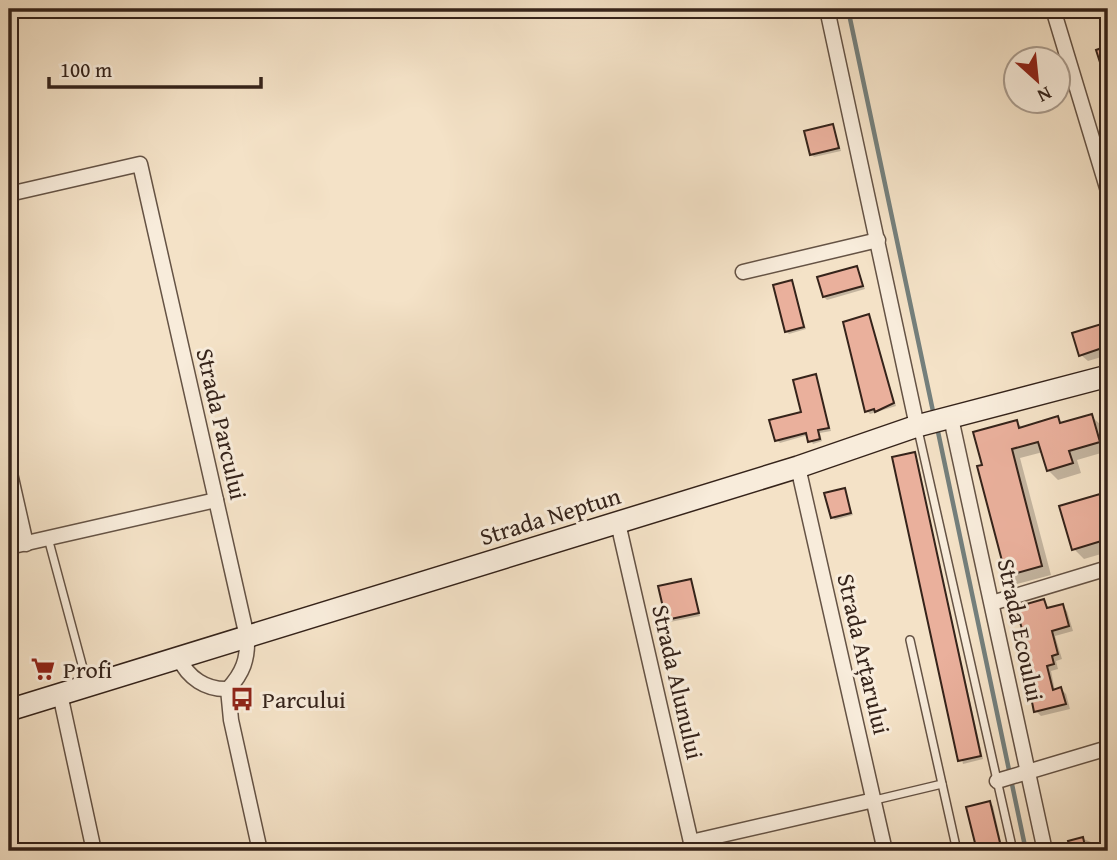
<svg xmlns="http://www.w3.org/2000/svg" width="1117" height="860" font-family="'Gentium Book Plus',serif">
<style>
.shadow{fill:#0003}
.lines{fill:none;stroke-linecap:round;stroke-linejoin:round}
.stream{stroke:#747f7c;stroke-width:4.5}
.building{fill:#eab09c;stroke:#35231a;stroke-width:2}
.lane-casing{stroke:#655345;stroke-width:10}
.street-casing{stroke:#655345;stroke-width:17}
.secondary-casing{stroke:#35231a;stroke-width:24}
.lane{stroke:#f8ecdb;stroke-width:7}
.street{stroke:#f8ecdb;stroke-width:14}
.secondary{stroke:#f8ecdb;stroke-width:21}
.labels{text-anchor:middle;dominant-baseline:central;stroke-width:6;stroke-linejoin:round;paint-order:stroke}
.street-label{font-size:24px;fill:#35231a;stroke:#f8ecdb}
.poi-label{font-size:24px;fill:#35231a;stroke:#f8ecdb;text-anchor:start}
</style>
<rect width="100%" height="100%" fill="#f4e2c7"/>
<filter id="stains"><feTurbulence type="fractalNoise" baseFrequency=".00286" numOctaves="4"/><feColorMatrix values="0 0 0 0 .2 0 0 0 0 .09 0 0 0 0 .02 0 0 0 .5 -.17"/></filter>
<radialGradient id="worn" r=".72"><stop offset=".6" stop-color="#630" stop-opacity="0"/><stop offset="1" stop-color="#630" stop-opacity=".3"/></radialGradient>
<g class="shadow">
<polygon points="1080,9 1104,9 1085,15"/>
<polygon points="833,126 841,151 814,157 811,154"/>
<polygon points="857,267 865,289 827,300 824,297"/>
<polygon points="792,282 806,329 789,334 786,331"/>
<polygon points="868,316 896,406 870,414 867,411"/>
<polygon points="1108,323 1108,355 1088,361 1081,355 1074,334"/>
<polygon points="815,376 831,431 820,433 822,441 813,444 808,435 780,443 777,440 803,413"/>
<polygon points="1091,416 1101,425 1108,451 1077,460 1081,473 1058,480 1048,470 1043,452 1020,458 1051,575 1017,584 1008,575 984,466 1016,422 1023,428 1057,418 1063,424"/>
<polygon points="915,454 983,759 963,764 894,458"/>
<polygon points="844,490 853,515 835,520 832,517"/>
<polygon points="1099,496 1108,505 1108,552 1084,559 1074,549"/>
<polygon points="691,581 700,616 670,622 667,619"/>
<polygon points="1044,601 1049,609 1062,606 1067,611 1073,631 1055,636 1062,659 1056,661 1058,669 1051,671 1055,691 1061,689 1066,694 1070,709 1041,716 1036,711 1040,696 1030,649"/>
<polygon points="990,803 993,806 1003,851 978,851 968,808"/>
<polygon points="1083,839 1091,842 1096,851 1066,851 1065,846"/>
</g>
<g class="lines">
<g class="stream">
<polyline points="848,9 934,416"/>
<polyline points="937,427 1026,851"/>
</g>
</g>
<g class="building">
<polygon points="1108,46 1108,80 1106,81 1096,50"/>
<polygon points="833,124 839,148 810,155 804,131"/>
<polygon points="857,266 863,286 823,297 817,277"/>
<polygon points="792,280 804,327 785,332 773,285"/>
<polygon points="869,314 894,403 875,412 874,409 865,412 843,322"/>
<polygon points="1108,322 1108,346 1079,356 1072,333"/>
<polygon points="816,374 829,428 818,430 820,439 808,442 806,433 775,441 769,420 801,412 793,380"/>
<polygon points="1092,414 1100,442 1069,451 1073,463 1047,471 1038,442 1012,449 1042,566 1006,576 977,466 982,465 973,432 1017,420 1019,428 1058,416 1060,423"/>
<polygon points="915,452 981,756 958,761 892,457"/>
<polygon points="845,488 851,513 831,518 824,493"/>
<polygon points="1100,494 1108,522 1108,539 1072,550 1059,506"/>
<polygon points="691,579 699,613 666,620 658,586"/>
<polygon points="1044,599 1047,608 1063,604 1069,626 1052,631 1058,654 1052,656 1054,664 1047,666 1053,690 1061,687 1066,704 1034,712 1031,697 1038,695 1023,649 1027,648 1016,607"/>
<polygon points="990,801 1002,851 977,851 966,807"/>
<polygon points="1083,837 1086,851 1071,851 1068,841"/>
</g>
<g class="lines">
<g class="lane-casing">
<g id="lane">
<polyline points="918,430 1013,851"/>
<polyline points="48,538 87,683"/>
<polyline points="910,640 957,851"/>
<polyline points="875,800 942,784"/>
</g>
</g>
<g class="street-casing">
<g id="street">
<polyline points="827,9 917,426"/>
<polyline points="1053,9 1108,191"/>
<path d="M 9,194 L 140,164 L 247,637 C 248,659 243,673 228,689 C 206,690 188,678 179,658"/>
<polyline points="743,272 878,240"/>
<polyline points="951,418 1045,851"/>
<polyline points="798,467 885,851"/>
<polyline points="9,469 26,544"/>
<polyline points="618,523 693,851"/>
<polyline points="9,547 216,500"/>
<polyline points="992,603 1108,568"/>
<polyline points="228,689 231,720 260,851"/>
<polyline points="60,694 94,851"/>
<polyline points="997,781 1108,748"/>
<polyline points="691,842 874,800"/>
</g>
</g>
<g class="secondary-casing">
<polyline id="secondary" points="9,710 798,467 917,426 1108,376"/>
</g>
<use href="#lane" class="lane"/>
<use href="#street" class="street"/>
<use href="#secondary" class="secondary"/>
</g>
<defs>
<g id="supermarket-bare" transform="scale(1.89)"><path d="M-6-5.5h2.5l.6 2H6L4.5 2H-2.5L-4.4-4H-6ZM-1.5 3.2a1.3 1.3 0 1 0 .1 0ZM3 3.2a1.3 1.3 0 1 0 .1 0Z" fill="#8f2418" stroke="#f8ecdb" stroke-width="2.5" paint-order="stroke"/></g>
<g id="bus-bare" transform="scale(1.89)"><path d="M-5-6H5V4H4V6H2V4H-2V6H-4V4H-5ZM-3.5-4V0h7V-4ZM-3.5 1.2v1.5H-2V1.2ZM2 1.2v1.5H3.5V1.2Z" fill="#8f2418" stroke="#f8ecdb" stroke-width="2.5" paint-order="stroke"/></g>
</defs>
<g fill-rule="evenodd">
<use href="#supermarket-bare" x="43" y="669"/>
<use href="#bus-bare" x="242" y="699"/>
</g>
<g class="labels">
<g class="street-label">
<text transform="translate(222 424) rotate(77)">Strada Parcului</text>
<text transform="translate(550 516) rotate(-17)">Strada Neptun</text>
<text transform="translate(1021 630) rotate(78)">Strada Ecoului</text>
<text transform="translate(864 654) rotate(77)">Strada Arțarului</text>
<text transform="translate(678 682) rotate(77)">Strada Alunului</text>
</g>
<g class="poi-label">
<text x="63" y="669">Profi</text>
<text x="262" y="699">Parcului</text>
</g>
</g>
<rect width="1117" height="860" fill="none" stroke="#f4e2c7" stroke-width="35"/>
<rect x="10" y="10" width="1096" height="839" fill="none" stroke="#35231a" stroke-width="3.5"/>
<rect x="18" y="18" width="1082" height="825" fill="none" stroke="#35231a" stroke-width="2"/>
<g transform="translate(1037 80) rotate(153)"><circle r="33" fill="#f8ecdb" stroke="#aa9c8e" stroke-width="2"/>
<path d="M0-5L12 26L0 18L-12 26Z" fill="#8f2418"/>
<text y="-10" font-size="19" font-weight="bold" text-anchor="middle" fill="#35231a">N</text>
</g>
<path d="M49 77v10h212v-10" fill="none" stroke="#35231a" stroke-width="3.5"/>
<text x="60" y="77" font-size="21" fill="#35231a" stroke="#f8ecdb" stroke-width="5" paint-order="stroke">100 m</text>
<rect width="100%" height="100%" filter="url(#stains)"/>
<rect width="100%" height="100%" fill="url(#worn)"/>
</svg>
